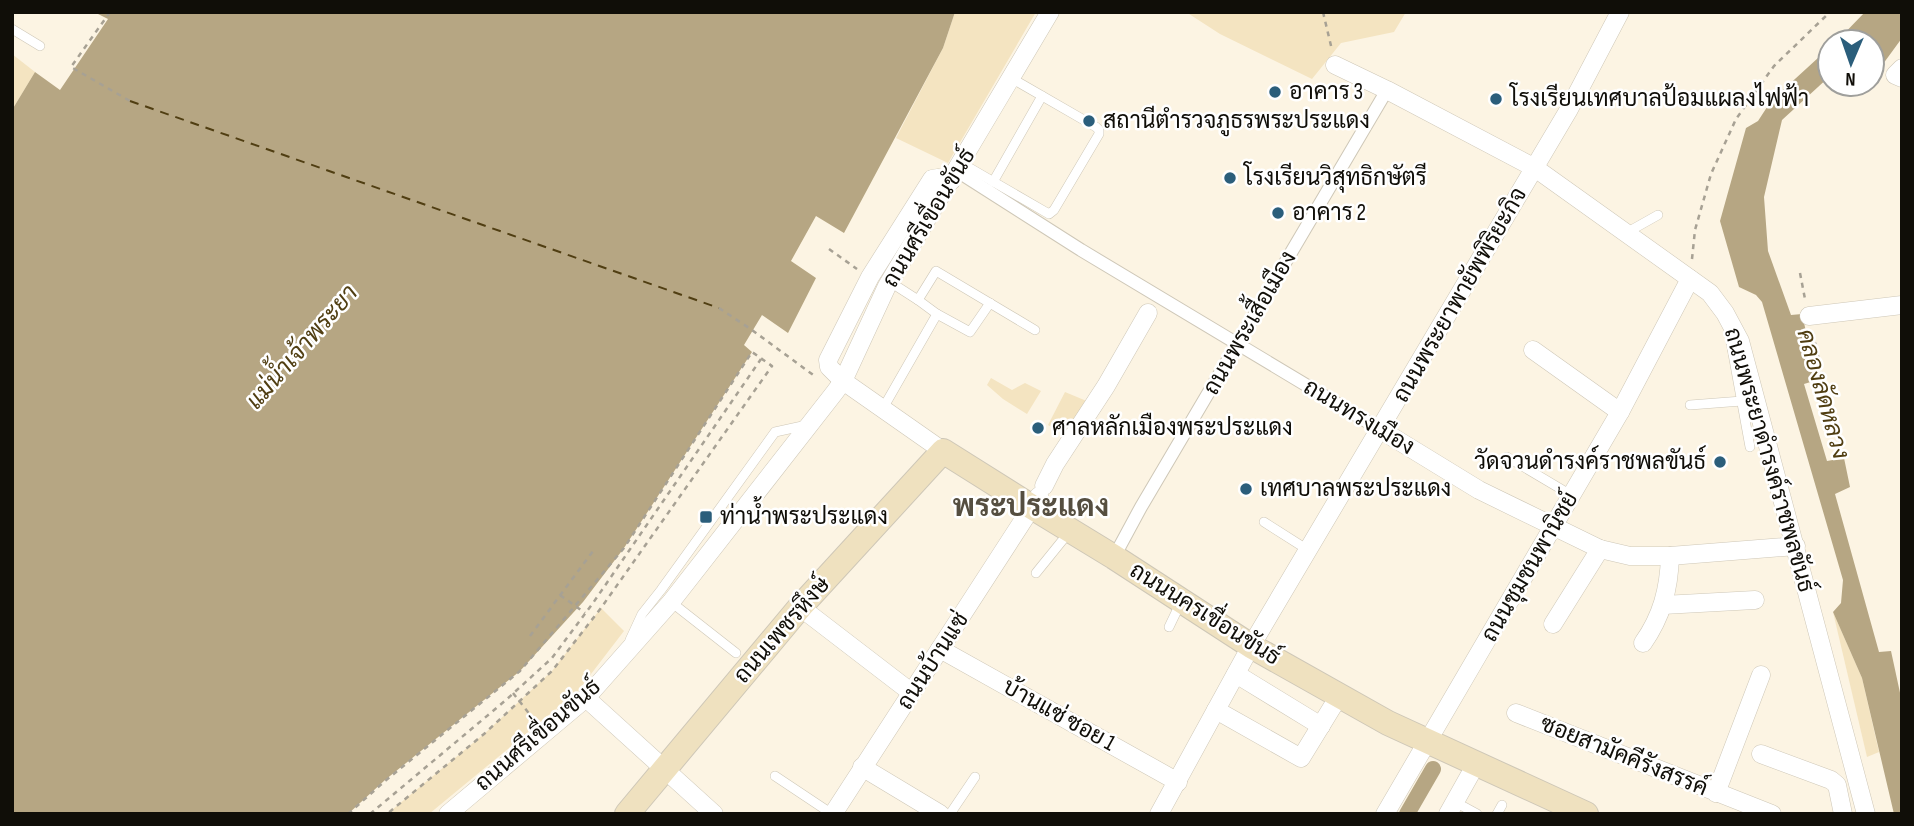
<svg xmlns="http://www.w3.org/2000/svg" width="1914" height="826" font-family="'Sofia Sans Condensed',Sarabun,sans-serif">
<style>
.green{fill:#f4e4c1}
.water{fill:#b6a683}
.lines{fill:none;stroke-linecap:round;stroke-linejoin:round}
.canal{stroke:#b6a683;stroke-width:16}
.ferry{stroke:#503e12;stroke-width:2;stroke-dasharray:9 7;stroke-linecap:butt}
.service-casing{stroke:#cec7b7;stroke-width:10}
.pedestrian-casing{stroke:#cec7b7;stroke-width:14}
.minor-casing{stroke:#cec7b7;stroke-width:19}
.secondary-casing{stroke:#cec7b7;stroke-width:26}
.path{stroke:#a7a194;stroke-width:2.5;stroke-dasharray:5 5;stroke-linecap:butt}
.service{stroke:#fff;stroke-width:9}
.pedestrian{stroke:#fff;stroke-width:12}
.minor{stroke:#fff;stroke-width:18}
.secondary{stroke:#efe1bf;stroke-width:24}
.poi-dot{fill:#2b5e7b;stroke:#fff;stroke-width:2.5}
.labels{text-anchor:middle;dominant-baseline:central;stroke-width:5;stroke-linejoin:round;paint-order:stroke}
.poi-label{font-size:23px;fill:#100e08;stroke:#fff;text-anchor:start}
.street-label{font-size:23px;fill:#100e08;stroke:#fff}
.water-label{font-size:24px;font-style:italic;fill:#503e12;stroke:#fff}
.district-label{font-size:30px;font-weight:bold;fill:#554e40;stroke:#fff}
</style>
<rect width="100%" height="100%" fill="#fcf4e3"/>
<g class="green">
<polygon points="955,12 1036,12 948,163 896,138 943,48"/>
<polygon points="1186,12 1406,12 1394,32 1341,43 1312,79 1220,34"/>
<polygon points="12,54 35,72 12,110"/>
<polygon points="991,378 1012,390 1025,383 1041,391 1027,414 1003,399 987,385"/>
<polygon points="1065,392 1089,402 1068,436 1048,425"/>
<polygon points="601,608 624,631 578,691 429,814 387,814 484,734 552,671"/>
<polygon points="1833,612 1862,678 1879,752 1867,757"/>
</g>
<g class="water">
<polygon points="94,12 955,12 943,48 844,233 816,216 791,261 816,278 788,333 762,315 744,345 752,352 624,548 583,602 520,671 385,780 348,814 12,814 12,110 35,72 60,90 108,19"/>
<polygon points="1865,12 1902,12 1902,38 1883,64 1872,57 1872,42 1836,42"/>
<polygon points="1830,47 1830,76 1782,120 1764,197 1768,251 1791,315 1802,314 1817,380 1804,384 1827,461 1844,458 1850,487 1835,494 1879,652 1891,651 1902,702 1902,814 1894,814 1862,678 1833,612 1841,603 1843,580 1762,302 1756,295 1739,287 1720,221 1746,128 1758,121 1771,101"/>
</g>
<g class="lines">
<polyline class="canal" points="1407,814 1433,769"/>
<polyline class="ferry" points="130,101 719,308"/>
<g class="service-casing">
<g id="service">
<polyline points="12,29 40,46"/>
<polyline points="961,163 1049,214 1054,210 1099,134 1099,130 1096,127 1011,78"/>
<polyline points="993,182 1042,96"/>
<polyline points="1626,233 1658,215"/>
<polyline points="890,282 918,300 936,271 1035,330"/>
<polyline points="918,300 937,314"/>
<polyline points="1729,332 1750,447"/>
<polyline points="1690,405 1742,401"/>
<polyline points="882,410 937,314 970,332 990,303"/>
<polyline points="1507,457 1571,495"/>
<polyline points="1264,522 1308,550"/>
<polyline points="1036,573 1070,531"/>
<polyline points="671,602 736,653"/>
<polyline points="1169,627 1181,602"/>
<polyline points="630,640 642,614 661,590 775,432 807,425"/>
<polyline points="775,776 832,814"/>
<polyline points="1455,802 1477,814"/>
<polyline points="950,814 975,777"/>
<polyline points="1497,814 1502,805"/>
</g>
</g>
<g class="pedestrian-casing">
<g id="pedestrian">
<polyline points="957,171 1081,250 1381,430"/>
<polyline points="1114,557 1141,507 1387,90"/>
</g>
</g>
<g class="minor-casing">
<g id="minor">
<polyline points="1335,65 1387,90 1535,168 1710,293 1725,313 1740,341 1866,814"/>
<polyline points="1902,68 1895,75 1902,78"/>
<polyline points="1809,316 1902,305"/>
<polyline points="1533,350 1620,412"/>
<polyline points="1381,430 1479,490 1600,549 1630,556 1670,556 1796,546"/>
<polyline points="943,451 843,381 829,367 828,360 870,277 932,179 938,178 951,181"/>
<polyline points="1044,486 1055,464 1106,386 1148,313"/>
<polyline points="1663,605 1755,600"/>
<polyline points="800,607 912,693"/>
<polyline points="1553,624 1600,549"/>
<path d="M 1643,643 C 1662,616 1669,589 1670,556"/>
<polyline points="940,649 1178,782"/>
<polyline points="1236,674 1321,726"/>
<polyline points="586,698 714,814"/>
<polyline points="1216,710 1301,758 1339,696"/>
<polyline points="1516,713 1772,814"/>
<polyline points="1761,754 1831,780 1837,785 1843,814"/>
<polyline points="862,767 940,814"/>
<polyline points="1716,793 1761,675"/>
<polyline points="448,814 586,698 671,602 835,392 843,381 887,286 1050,12"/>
<polyline points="833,814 1039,496"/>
<polyline points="1159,814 1251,646 1568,111 1620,12"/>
<polyline points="1385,814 1620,412 1690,279"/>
<polyline points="1448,814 1476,764"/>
</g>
</g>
<g class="secondary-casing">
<polyline id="secondary" points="627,814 800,607 943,451 1032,507 1114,557 1251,646 1388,723 1586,814"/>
</g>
<g class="path">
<polyline points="110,12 71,67 130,101"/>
<polyline points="1323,12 1332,50"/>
<polyline points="829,249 857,269"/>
<polyline points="1692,259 1695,230 1711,174 1736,119 1774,66 1830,12"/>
<polyline points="1800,273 1805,299"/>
<polyline points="719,308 752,330 816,377"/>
<polyline points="1813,333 1822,374"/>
<polyline points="560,595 585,613"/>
<polyline points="530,636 593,551"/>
<polyline points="513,693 535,721"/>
<polyline points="348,814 385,781 520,671 624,548 752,352 772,366 601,608 552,671 484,734 387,814"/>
<polyline points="370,814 506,700 552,658 593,603 761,359"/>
</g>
<use href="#service" class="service"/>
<use href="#pedestrian" class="pedestrian"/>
<use href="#minor" class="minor"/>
<use href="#secondary" class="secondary"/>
</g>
<g class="poi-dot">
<circle cx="1275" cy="92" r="7"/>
<circle cx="1496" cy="99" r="7"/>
<circle cx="1089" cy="121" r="7"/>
<circle cx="1230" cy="178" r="7"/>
<circle cx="1278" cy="213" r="7"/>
<circle cx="1038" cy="428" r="7"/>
<circle cx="1720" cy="462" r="7"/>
<circle cx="1246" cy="489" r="7"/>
<rect x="699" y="510" width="14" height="14" rx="3.5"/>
</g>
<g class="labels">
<g class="poi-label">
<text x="1289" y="92">อาคาร 3</text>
<text x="1510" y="99">โรงเรียนเทศบาลป้อมแผลงไฟฟ้า</text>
<text x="1103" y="121">สถานีตำรวจภูธรพระประแดง</text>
<text x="1244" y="178">โรงเรียนวิสุทธิกษัตรี</text>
<text x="1292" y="213">อาคาร 2</text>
<text x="1052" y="428">ศาลหลักเมืองพระประแดง</text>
<text x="1706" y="462" text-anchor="end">วัดจวนดำรงค์ราชพลขันธ์</text>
<text x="1260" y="489">เทศบาลพระประแดง</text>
<text x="720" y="517">ท่าน้ำพระประแดง</text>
</g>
<g class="street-label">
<text transform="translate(929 218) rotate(-59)">ถนนศรีเขื่อนขันธ์</text>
<text transform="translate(1460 295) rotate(-60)">ถนนพระยาพายัพพิริยะกิจ</text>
<text transform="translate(1250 323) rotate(-60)">ถนนพระเสื้อเมือง</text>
<text transform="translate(1359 417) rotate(31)">ถนนทรงเมือง</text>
<text transform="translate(1769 460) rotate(74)">ถนนพระยาดำรงค์ราชพลขันธ์</text>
<text transform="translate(1530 567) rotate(-60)">ถนนชุมชนพานิชย์</text>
<text transform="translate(1205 614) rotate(32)">ถนนนครเขื่อนขันธ์</text>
<text transform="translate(782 630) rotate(-49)">ถนนเพชรหึงษ์</text>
<text transform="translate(933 661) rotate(-57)">ถนนบ้านแซ่</text>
<text transform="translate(1059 715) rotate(29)">บ้านแซ่ ซอย 1</text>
<text transform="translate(538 735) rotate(-41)">ถนนศรีเขื่อนขันธ์</text>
<text transform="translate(1624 756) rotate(22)">ซอยสามัคคีรังสรรค์</text>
</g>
<g class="water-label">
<text transform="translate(302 347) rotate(-49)">แม่น้ำเจ้าพระยา</text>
<text transform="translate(1823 394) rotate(74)">คลองลัดหลวง</text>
</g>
<g class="district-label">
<text x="1031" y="507">พระประแดง</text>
</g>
</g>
<rect width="1914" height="826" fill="none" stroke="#100e08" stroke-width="28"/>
<g transform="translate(1851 63) rotate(182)"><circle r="33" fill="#ffffff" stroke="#9f9f9c" stroke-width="2"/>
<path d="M0-5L12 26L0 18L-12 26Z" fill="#2b5e7b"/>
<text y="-10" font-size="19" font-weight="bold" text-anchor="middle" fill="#100e08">N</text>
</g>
</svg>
